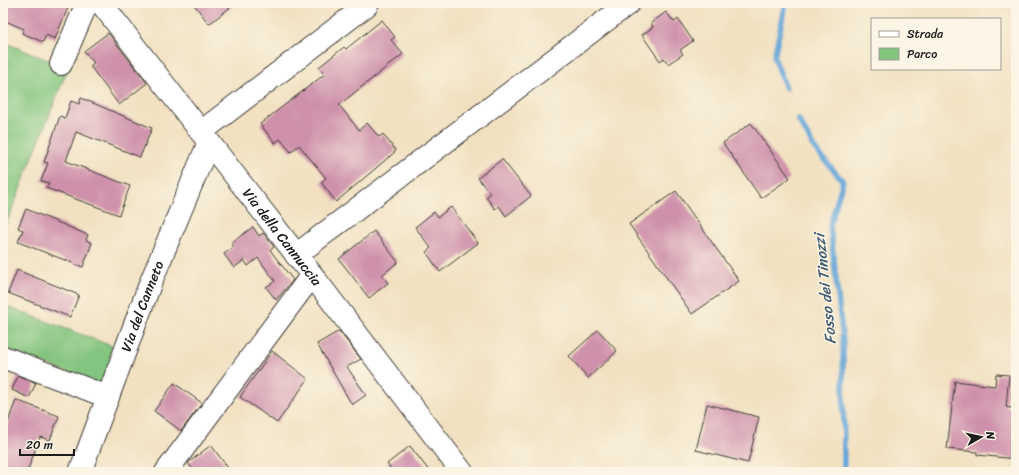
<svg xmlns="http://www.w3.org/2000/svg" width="1019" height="475" font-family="Sriracha,sans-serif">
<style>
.green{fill:#83c57e;stroke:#50704d}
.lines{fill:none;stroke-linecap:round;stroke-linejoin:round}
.stream{stroke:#65a5d8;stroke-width:5.5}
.building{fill:#ce90aa}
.minor-casing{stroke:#3c3a35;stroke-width:24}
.minor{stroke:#fff;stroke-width:22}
.labels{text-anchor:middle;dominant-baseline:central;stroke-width:3;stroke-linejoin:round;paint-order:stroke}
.street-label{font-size:14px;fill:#1c1c1c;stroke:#fcf5e5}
.water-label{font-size:15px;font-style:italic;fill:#3d5a71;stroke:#fcf5e5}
</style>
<rect width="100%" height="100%" fill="#fcf5e5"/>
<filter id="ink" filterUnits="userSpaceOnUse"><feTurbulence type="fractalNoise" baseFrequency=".025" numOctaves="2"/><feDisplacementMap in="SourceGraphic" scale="8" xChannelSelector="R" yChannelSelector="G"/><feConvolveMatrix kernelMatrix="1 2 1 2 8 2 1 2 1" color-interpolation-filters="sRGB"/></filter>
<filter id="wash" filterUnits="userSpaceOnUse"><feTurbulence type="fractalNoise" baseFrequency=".012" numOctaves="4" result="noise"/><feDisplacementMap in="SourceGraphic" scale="16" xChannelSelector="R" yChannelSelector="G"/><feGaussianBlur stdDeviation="0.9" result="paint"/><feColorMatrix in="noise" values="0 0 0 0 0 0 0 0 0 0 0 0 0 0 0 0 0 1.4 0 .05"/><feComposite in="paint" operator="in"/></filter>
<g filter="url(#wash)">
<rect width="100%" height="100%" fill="#f1e1c1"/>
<g class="green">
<polygon points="3,42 68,68 3,232"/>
<polygon points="3,305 120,349 106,387 3,348"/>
</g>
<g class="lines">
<g class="stream">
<polyline points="786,88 774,57 786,3"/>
<polyline points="798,119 815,149 843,181 830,225 843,341 844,472"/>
</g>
</g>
<g id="blocks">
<g class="building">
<polygon points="3,3 70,3 55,39 46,35 43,42 22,33 24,29 3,20"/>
<polygon points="193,3 236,3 209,24"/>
<polygon points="666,12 674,22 678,19 693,41 680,50 683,54 668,64 664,58 660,61 642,35 653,27 651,23"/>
<polygon points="382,20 395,37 391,40 403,54 339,105 359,130 367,123 379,137 383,134 396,151 336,202 321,182 326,178 299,145 291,152 280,139 275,143 260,124 325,74 319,67 344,47 346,49"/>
<polygon points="108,33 147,83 119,105 90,66 94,63 84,51"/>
<polygon points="81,98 152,128 140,157 76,132 66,161 130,186 119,215 46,188 49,183 41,181 48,163 44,162 60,116 65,118 71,101 79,104"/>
<polygon points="751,123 790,178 761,198 723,143"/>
<polygon points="502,159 531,196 506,216 499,206 495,209 486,197 490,194 478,178"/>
<polygon points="676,191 739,281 692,314 629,224"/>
<polygon points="451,207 478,243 440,272 426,252 431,248 415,227 434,212 438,217"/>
<polygon points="26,209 88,235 86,240 92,243 83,267 18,242 23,230 18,228"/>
<polygon points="253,227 259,236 263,233 274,247 270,250 293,280 276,300 266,287 275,281 258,258 248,266 244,260 234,268 224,254 234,247 231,243"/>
<polygon points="374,231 398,262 382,275 388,283 369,298 339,259"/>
<polygon points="17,270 79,295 70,317 8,293"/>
<polygon points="598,330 617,351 588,378 569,356"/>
<polygon points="339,331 361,359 347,367 366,395 352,405 317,344"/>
<polygon points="272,351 308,379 277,423 240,397"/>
<polygon points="996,374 1009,375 1006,407 1016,409 1016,459 977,455 977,452 947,449 955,381 995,386"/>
<polygon points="18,376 36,383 29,398 12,390"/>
<polygon points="174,383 202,403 181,431 154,411"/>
<polygon points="16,400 59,416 50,440 40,437 27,472 3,472 3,436"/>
<polygon points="707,404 759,417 748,463 696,450"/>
<polygon points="211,445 231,472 195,472 188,463"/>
<polygon points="410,446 430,472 394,472 387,464"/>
</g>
</g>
</g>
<g filter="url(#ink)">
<use href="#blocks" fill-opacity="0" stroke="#3c3a35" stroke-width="1"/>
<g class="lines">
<g class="minor-casing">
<g id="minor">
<path id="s1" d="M 101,3 L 312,275 L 462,472"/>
<polyline points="61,64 87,3"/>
<polyline points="201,132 367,5"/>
<polyline points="296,255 629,3"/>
<polyline points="3,357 108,397"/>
<path id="s2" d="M 80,472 L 150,284 L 209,142"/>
<polyline points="166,472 312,275"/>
</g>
</g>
<use href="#minor" class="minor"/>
</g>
</g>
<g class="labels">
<g class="street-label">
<text stroke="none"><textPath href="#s1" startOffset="296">Via della Cannuccia</textPath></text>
<text stroke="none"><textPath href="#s2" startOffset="177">Via del Canneto</textPath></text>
</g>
<g class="water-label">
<text transform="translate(825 289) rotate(-96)">Fosso dei Tinozzi</text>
</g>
</g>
<rect width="1019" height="475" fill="none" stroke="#fcf5e5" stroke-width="16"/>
<rect x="871" y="18" width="130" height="52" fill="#fcf5e5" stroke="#a29e95"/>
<rect x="879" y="31" width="20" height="6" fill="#ffffff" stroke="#a29e95"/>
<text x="907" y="38" font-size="12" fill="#1c1c1c">Strada</text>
<rect x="879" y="48" width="20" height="12" fill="#83c57e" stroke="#a29e95"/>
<text x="907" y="58" font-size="12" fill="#1c1c1c">Parco</text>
<g transform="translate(981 437) rotate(81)" stroke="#fcf5e5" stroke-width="3" paint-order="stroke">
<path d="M0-3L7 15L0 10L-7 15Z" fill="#1c1c1c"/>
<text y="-6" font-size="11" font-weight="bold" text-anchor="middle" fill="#1c1c1c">N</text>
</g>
<path d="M20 449v6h54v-6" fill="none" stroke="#1c1c1c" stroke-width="2"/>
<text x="26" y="449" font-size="12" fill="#1c1c1c" stroke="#fcf5e5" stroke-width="3" paint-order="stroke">20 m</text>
</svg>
